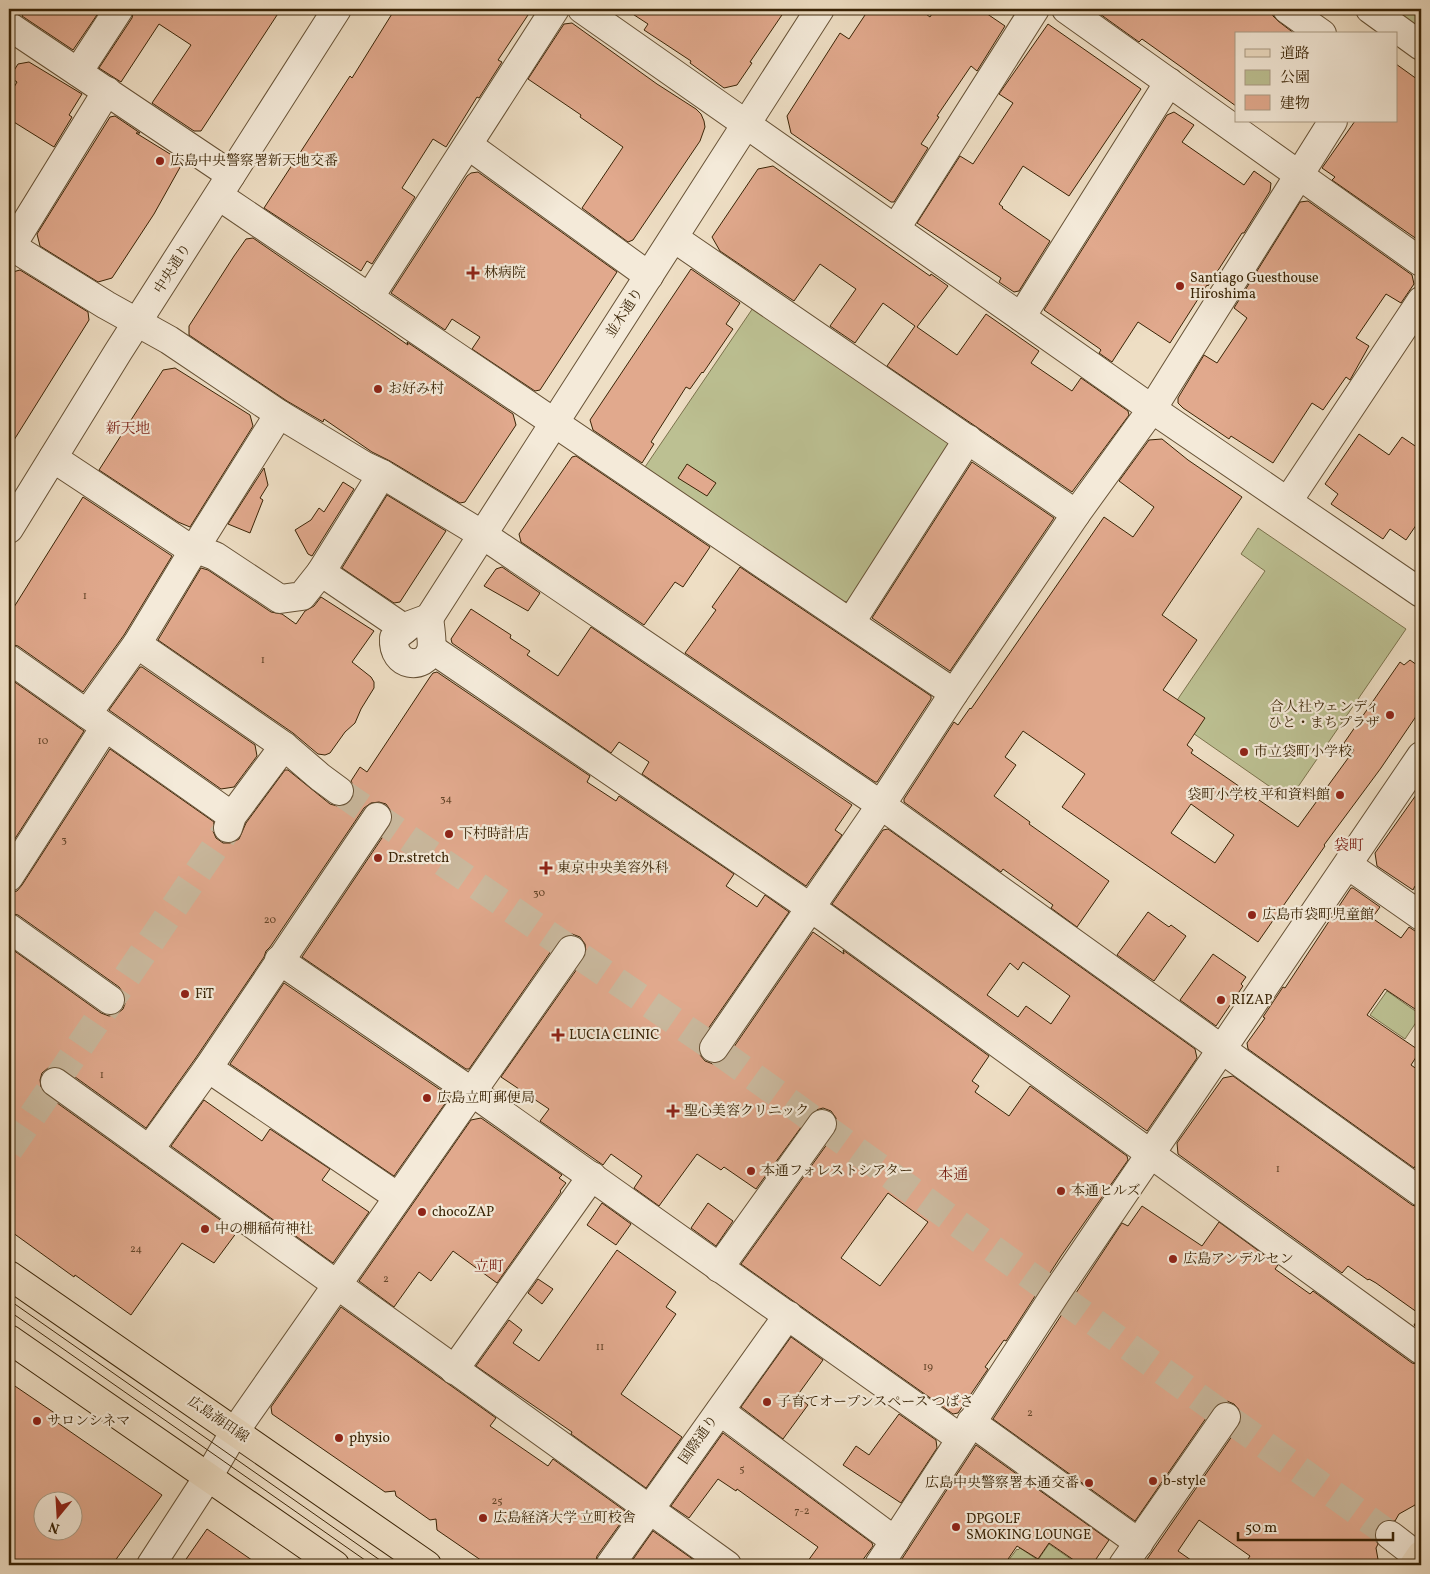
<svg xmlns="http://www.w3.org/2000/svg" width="1430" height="1574" font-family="Vollkorn,'Noto Serif JP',serif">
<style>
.green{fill:#bcc092;stroke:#7b724c}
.building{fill:#e1a98d;stroke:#3a2406;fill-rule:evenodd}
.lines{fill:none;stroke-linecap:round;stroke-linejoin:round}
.minor-tunnel{stroke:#cab99e;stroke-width:28;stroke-dasharray:28 14;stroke-linecap:butt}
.minor-casing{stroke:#675236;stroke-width:30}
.major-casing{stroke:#3a2406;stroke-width:30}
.highway-casing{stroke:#3a2406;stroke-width:30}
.minor{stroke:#f4ead9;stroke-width:28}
.major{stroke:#eedec4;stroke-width:28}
.highway{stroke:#eedec4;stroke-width:28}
.tram{stroke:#3a2406;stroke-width:1}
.poi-dot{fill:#8f2418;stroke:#f4ead9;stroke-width:2}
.labels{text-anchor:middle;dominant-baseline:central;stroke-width:4.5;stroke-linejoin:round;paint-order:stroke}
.number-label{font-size:11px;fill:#644528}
.poi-label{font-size:14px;fill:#3a2406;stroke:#f4ead9;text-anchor:start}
.street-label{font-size:14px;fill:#3a2406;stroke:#f4ead9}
.neighbourhood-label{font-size:15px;fill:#7a1f14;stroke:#f4ead9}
</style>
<rect width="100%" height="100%" fill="#eedec4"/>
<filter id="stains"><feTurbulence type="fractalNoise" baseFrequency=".004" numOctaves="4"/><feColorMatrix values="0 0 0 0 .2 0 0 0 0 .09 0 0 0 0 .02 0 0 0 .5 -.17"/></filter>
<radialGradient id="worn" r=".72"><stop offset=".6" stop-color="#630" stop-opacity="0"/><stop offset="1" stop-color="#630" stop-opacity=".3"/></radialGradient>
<g class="green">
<polygon points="1384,9 1421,9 1421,36"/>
<polygon points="755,305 949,441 948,453 853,601 841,602 645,467"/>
<polygon points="1258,528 1406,629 1289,800 1167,715 1265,571 1241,554"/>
<polygon points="1387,991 1421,1015 1405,1039 1370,1015"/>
<polygon points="1049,1544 1078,1564 1005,1565 1017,1549 1018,1550 1020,1548 1038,1560"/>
</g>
<g class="building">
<polygon points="26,9 101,9 73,50 22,16"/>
<polygon points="134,9 281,9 201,131 194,131 152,103 191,45 159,24 121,82 99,68 132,18"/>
<polygon points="395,9 532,9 498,60 502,62 479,98 477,97 446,147 433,139 402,188 415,197 372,264 367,261 361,271 264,208 350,76 352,78"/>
<polygon points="625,9 786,9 750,62 752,63 737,85 724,88 690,63 691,61 644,30 648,24"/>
<polygon points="869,9 919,9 930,17 935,9 980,9 1005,26 977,71 971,66 937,116 939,117 921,144 928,148 894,202 891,202 791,133 787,116 840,33 849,39"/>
<polygon points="1093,9 1272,9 1273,16 1278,21 1295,34 1236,34 1236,106 1142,39 1139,42"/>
<polygon points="572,23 657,84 696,109 701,114 704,121 705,127 700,141 633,240 628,242 582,208 623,147 580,117 581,115 528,79 564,24"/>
<polygon points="1048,24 1141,89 1069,196 1023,166 1006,193 999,204 1003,207 1002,208 1050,241 1019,291 1014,292 999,282 1001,278 917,223 960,156 973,164 1013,103 999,94"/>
<polygon points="29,62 82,94 69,115 72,117 54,147 9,119 9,96 17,82 10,77 18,64"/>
<polygon points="1396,64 1421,82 1421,242 1332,180 1335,177 1322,168 1355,121 1396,121"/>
<polygon points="1174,112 1194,125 1182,142 1244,185 1254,171 1271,183 1270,191 1244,233 1242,233 1208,286 1207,285 1170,343 1138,322 1112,362 1099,353 1101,350 1100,349 1044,310 1167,115"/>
<polygon points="115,116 140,133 136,133 183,162 154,214 112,278 98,282 40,246 37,234 110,117"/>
<polygon points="773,166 930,276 931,274 948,286 917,327 957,355 986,314 1039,351 1031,363 1072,391 1081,378 1128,411 1129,415 1072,492 887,366 915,326 883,303 855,343 830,326 856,289 820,264 794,301 720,251 712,237 758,169"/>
<polygon points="478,172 617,272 540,390 535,391 472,349 480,337 452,319 445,330 391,293 467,176 471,173"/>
<polygon points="1308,201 1412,275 1414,284 1401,303 1386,294 1356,338 1369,346 1350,380 1346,377 1323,410 1312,403 1273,463 1231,436 1229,439 1183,408 1178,403 1178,398 1204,355 1217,363 1247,318 1234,308 1300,202"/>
<polygon points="253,238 408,345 407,342 513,414 516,425 465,502 460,503 390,461 372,452 324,419 323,422 287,401 189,335 189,326 234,256 246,239"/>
<polygon points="691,269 740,303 726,324 733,329 703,373 702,372 690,389 686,387 651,442 654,444 642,463 593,430 590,420"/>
<polygon points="20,270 88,312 89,320 9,448 9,273"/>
<polygon points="175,368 250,415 253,426 190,527 178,522 99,470 163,370"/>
<polygon points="1359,434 1389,455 1402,437 1421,450 1421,518 1406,540 1390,529 1383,539 1331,504 1338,494 1325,484"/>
<path d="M 1162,439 L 1188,460 L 1242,497 L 1162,615 L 1197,640 L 1163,690 L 1205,718 L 1187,745 L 1193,750 L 1191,753 L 1298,827 L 1354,750 L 1344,743 L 1400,662 L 1404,665 L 1410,660 L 1421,668 L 1421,709 L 1381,768 L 1324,845 L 1325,846 L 1258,942 L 1062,807 L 1085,774 L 1023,731 L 1005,757 L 1016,765 L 994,796 L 1030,822 L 1029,824 L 1109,881 L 1077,927 L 1051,908 L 1053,905 L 1003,869 L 1001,872 L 904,802 L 904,799 L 954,722 L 958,725 L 970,708 L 971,709 L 1104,517 L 1133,537 L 1154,507 L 1119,481 L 1149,440 ZM 1191,804 L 1234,835 L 1215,863 L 1171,833 Z"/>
<polygon points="576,456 710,547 683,587 675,582 644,625 521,542 519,534 572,457"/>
<polygon points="972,462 1054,518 950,671 872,618"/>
<polygon points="687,464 716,483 707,496 678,478"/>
<polygon points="264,468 268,485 260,498 263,500 250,533 228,524"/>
<polygon points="343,482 354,489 312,556 308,554 295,530 311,520 319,508 324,512"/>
<polygon points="387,495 446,531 400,602 394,603 342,568"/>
<polygon points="83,497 172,556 124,635 83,692 18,646 9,644 9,615"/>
<polygon points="502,567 540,593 528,611 484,586 496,569"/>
<polygon points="740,567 931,696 931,699 877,782 875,782 685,653 716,610 712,607"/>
<polygon points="201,568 208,570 271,612 282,614 296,624 305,611 314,606 321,597 374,631 352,662 371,677 374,682 374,688 361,709 355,723 345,732 330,753 325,755 318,754 293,733 158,640"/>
<polygon points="471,609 511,635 510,638 530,651 527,655 558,676 591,627 852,805 835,830 842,835 806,886 642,774 649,762 619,742 611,753 452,643 451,639"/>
<polygon points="140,667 142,667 255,745 257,756 234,787 221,789 109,710"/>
<path d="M 437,672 L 590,776 L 587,782 L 616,801 L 619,796 L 734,874 L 726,886 L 757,907 L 765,895 L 789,912 L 701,1039 L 698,1047 L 700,1055 L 705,1061 L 713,1064 L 721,1062 L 727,1057 L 813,932 L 844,954 L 843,950 L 989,1056 L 972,1081 L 979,1086 L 975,1092 L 1009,1116 L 1030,1086 L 1127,1156 L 1128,1160 L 1061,1256 L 1006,1341 L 1004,1340 L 985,1367 L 988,1369 L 958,1413 L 953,1414 L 741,1264 L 835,1133 L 837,1126 L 836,1118 L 831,1111 L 823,1108 L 816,1110 L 810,1115 L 756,1189 L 724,1167 L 721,1170 L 697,1154 L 659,1206 L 634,1188 L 642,1176 L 611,1154 L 603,1165 L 540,1121 L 549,1109 L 501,1077 L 584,959 L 586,952 L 585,944 L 580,937 L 572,934 L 565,936 L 558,941 L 469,1069 L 466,1069 L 302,957 L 390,826 L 392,819 L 391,811 L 386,804 L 379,802 L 371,803 L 364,808 L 270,947 L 266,951 L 264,957 L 195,1059 L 146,1128 L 64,1069 L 56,1066 L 48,1068 L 42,1073 L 40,1080 L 41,1088 L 46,1095 L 237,1232 L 214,1263 L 182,1243 L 131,1315 L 75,1275 L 74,1277 L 9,1230 L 9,947 L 101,1013 L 109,1016 L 117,1014 L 123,1009 L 126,1001 L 124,993 L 119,987 L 18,915 L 9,913 L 9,893 L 17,891 L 22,885 L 110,749 L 214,822 L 213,831 L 216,838 L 223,843 L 232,843 L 239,839 L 246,823 L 285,770 L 288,770 L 330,804 L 337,806 L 345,805 L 351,801 L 355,792 L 353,785 L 351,781 L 360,767 L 367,772 L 430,677 L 433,673 ZM 888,1193 L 928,1222 L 880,1286 L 841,1258 Z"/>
<polygon points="9,678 84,731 9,848"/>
<polygon points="1421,788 1421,890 1415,886 1413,890 1377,866 1375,853"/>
<path d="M 888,829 L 1195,1049 L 1197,1058 L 1147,1131 L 832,904 L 883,830 ZM 1023,962 L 1070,996 L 1051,1024 L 1026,1006 L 1018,1017 L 987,995 L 1010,963 L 1018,970 Z"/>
<polygon points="1351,888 1353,888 1380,907 1372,918 1401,938 1409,927 1421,935 1421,1013 1385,989 1367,1015 1420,1051 1411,1065 1421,1072 1421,1157 1414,1168 1248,1049 1247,1043 1265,1018 1263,1017 1283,987 1285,988"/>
<polygon points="1148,912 1169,927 1171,925 1186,936 1154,981 1117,955"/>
<polygon points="1213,954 1246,977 1241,984 1243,986 1216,1026 1180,1000"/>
<polygon points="284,983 448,1095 449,1098 394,1176 230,1064"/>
<polygon points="1233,1076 1412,1205 1421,1208 1421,1331 1414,1325 1421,1315 1376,1283 1369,1279 1368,1280 1348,1266 1342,1273 1178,1154 1177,1143 1223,1078"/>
<polygon points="204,1100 262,1141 270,1129 330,1169 322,1180 369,1212 333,1263 171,1146"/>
<polygon points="481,1118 562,1175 559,1178 566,1183 560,1191 561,1192 497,1283 453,1251 431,1281 419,1272 394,1307 359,1281 471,1120"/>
<polygon points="602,1203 631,1224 616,1245 587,1225"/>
<polygon points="708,1203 733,1221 716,1246 691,1228"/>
<polygon points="1142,1206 1202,1246 1219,1222 1278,1265 1275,1269 1310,1294 1313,1291 1412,1363 1421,1365 1421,1496 1415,1505 1399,1514 1395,1521 1385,1520 1377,1526 1375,1533 1375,1540 1378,1544 1376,1548 1379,1565 1244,1565 1250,1556 1199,1520 1178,1551 1198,1565 1143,1565 1239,1426 1241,1419 1240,1411 1234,1404 1227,1401 1220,1403 1213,1408 1135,1521 993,1419 1122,1223 1128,1226"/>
<polygon points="617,1250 676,1292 666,1307 676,1314 621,1394 682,1437 646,1488 571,1434 572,1432 476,1366 509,1320 522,1330 513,1343 539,1361"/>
<polygon points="538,1279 553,1289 542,1304 528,1293"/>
<polygon points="341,1307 496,1418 490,1426 548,1466 553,1459 628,1513 597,1556 595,1565 488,1565 437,1530 436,1519 430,1520 396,1496 395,1491 385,1492 272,1414 271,1407"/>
<polygon points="791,1337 823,1360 797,1396 808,1405 783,1439 741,1407"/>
<path d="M 9,1382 L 56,1414 L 52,1419 L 162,1495 L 112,1565 L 17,1565 L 9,1560 ZM 42,1502 L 72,1502 L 72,1532 L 42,1532 Z"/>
<polygon points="899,1414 936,1440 937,1448 901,1503 843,1465 856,1446 869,1455"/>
<polygon points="723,1433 872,1543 873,1546 859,1565 805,1565 818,1547 737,1489 736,1491 718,1479 689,1518 671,1506"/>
<polygon points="976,1445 1109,1540 1092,1565 1081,1565 1049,1543 1038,1559 1017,1546 1004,1565 898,1565"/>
<polygon points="207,1529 259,1565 182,1565"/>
<polygon points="653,1531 701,1565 629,1565"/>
</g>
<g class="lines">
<g class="minor-tunnel">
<polyline points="339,791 714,1048 1390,1535"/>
<polyline points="9,1150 228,828"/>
</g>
<g class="minor-casing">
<g id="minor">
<polyline points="582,9 1152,409 1421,593"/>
<polyline points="1066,9 1421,262"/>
<polyline points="1287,9 1322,34"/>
<polyline points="1370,9 1421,46"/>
<polyline points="9,26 231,175"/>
<polyline points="78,72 119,9"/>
<polyline points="468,145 649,276"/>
<polyline points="219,196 954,693"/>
<polyline points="896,228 1035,9"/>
<polyline points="674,238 1076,514"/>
<polyline points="11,246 106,305 169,340 279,414 365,466 382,474 483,535 881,805 1421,1192"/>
<polyline points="9,250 107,91"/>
<polyline points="369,298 555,9"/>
<polyline points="1021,317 1169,82"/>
<polyline points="53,458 183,544 215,556 280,599 302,596 321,572"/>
<polyline points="382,474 321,572 405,629"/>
<polyline points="1288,501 1421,301"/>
<polyline points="9,529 118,352 337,9"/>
<polyline points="429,618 820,9"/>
<path d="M 429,618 C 430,626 433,643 431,650 C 425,670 392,668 394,638 L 410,625 Z"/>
<polyline points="851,622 968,439"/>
<polyline points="137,644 284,746 320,777 339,791"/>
<polyline points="432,649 824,917 1421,1350"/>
<polyline points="9,659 232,816"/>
<polyline points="87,714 137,644 195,548 279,414"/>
<polyline points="228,828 232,816 284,746"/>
<polyline points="1348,865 1421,916"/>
<polyline points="9,877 105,727"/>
<polyline points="9,928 110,1000"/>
<polyline points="279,960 472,1092 960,1438"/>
<polyline points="714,1048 881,805 954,693 1076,514 1152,409 1333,121"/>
<polyline points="208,1068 398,1197"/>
<polyline points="55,1082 727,1565"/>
<polyline points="149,1150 208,1068 377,817"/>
<polyline points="719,1268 822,1124"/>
<polyline points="454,1370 592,1176"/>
<polyline points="720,1411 895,1541"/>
<polyline points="971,1422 1139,1543"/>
<polyline points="1390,1535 1421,1559"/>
<polyline points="151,1565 208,1477 235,1431 571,950"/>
<polyline points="610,1565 788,1315"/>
<polyline points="879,1565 1056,1293 1421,756"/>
<polyline points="1123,1565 1226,1417"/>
</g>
</g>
<g class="major-casing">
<g id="major">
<path d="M 9,1275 C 148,1372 288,1467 427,1565"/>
<polyline points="9,1339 335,1565"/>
</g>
</g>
<g class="highway-casing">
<polyline id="highway" points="1414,1565 1421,1555"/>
</g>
<use href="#minor" class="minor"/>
<use href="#major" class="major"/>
<use href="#highway" class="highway"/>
<g class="tram">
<polyline points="9,1300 387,1565"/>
<polyline points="9,1311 372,1565"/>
</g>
</g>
<g class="poi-dot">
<circle cx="160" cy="161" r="5"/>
<path d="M470.5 265.5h5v5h5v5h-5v5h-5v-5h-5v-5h5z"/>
<circle cx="1180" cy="286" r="5"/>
<circle cx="378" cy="389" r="5"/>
<circle cx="1390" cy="715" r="5"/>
<circle cx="1244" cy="752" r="5"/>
<circle cx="1340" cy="795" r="5"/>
<circle cx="449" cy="834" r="5"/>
<circle cx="378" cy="858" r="5"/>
<path d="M543.5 860.5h5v5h5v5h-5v5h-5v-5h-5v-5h5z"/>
<circle cx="1252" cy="915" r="5"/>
<circle cx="185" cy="994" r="5"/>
<circle cx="1221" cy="1000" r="5"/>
<path d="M555.5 1027.5h5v5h5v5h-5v5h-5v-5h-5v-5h5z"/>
<circle cx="427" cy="1098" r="5"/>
<path d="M670.5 1103.5h5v5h5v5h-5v5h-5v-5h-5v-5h5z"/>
<circle cx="751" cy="1171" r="5"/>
<circle cx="1061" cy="1191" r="5"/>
<circle cx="422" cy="1212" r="5"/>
<circle cx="205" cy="1229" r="5"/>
<circle cx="1173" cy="1259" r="5"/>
<circle cx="767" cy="1402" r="5"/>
<circle cx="37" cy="1421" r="5"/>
<circle cx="339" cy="1438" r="5"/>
<circle cx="1153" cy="1481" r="5"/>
<circle cx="1089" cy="1483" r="5"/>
<circle cx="483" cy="1518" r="5"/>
<circle cx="956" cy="1527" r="5"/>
</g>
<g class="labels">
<g class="number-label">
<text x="85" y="596">1</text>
<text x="263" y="660">1</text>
<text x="43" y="741">10</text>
<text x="446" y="799">34</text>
<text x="64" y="840">3</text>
<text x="539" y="893">30</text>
<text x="270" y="920">20</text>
<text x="102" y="1075">1</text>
<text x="1278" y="1169">1</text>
<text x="136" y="1249">24</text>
<text x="386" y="1279">2</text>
<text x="600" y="1347">11</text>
<text x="928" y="1367">19</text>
<text x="1030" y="1413">2</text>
<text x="742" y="1469">5</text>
<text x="497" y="1501">25</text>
<text x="802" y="1511">7-2</text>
</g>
<g class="poi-label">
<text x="170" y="161">広島中央警察署新天地交番</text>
<text x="484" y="273">林病院</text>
<text x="1190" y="278">Santiago Guesthouse<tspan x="1190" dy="16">Hiroshima</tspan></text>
<text x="388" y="389">お好み村</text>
<text x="1380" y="707" text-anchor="end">合人社ウェンディ<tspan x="1380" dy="16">ひと・まちプラザ</tspan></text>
<text x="1254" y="752">市立袋町小学校</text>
<text x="1330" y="795" text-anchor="end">袋町小学校 平和資料館</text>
<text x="459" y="834">下村時計店</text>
<text x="388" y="858">Dr.stretch</text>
<text x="557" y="868">東京中央美容外科</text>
<text x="1262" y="915">広島市袋町児童館</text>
<text x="195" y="994">FiT</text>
<text x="1231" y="1000">RIZAP</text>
<text x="569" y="1035">LUCIA CLINIC</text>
<text x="437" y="1098">広島立町郵便局</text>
<text x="684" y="1111">聖心美容クリニック</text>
<text x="761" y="1171">本通フォレストシアター</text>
<text x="1071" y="1191">本通ヒルズ</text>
<text x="432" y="1212">chocoZAP</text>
<text x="215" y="1229">中の棚稲荷神社</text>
<text x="1183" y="1259">広島アンデルセン</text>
<text x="777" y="1402">子育てオープンスペース つばさ</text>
<text x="47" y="1421">サロンシネマ</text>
<text x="349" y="1438">physio</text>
<text x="1163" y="1481">b-style</text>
<text x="1079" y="1483" text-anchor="end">広島中央警察署本通交番</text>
<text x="493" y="1518">広島経済大学 立町校舎</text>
<text x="966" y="1519">DPGOLF<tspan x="966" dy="16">SMOKING LOUNGE</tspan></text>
</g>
<g class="street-label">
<text transform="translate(173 269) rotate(-58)">中央通り</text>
<text transform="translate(625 313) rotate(-57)">並木通り</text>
<text transform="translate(218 1420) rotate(34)">広島海田線</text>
<text transform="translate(699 1440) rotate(-55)">国際通り</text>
</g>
<g class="neighbourhood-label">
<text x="128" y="429">新天地</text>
<text x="1349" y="846">袋町</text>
<text x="953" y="1175">本通</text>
<text x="489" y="1267">立町</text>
</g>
</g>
<rect width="1430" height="1574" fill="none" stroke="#eedec4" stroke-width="30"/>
<rect x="10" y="10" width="1410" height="1554" fill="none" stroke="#3a2406" stroke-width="2.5"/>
<rect x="15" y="15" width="1400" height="1544" fill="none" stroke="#3a2406"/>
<rect x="1235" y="32" width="162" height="90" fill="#f4ead9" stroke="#aa9b85"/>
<rect x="1245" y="49" width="25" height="8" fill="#eedec4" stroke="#aa9b85"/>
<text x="1280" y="58" font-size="15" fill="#3a2406">道路</text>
<rect x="1245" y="70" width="25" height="15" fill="#bcc092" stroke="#aa9b85"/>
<text x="1280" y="82" font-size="15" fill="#3a2406">公園</text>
<rect x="1245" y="95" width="25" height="15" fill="#e1a98d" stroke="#aa9b85"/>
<text x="1280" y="108" font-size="15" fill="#3a2406">建物</text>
<g transform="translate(58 1516) rotate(198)"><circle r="24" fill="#f4ead9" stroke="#aa9b85"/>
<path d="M0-4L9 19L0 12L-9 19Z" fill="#8f2418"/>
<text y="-8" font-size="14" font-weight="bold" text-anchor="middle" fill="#3a2406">N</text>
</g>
<path d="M1238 1532v8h155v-8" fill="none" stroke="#3a2406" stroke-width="2.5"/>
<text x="1245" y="1532" font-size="15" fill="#3a2406" stroke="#f4ead9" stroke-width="4" paint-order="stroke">50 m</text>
<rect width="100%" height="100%" filter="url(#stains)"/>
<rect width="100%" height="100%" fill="url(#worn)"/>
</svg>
